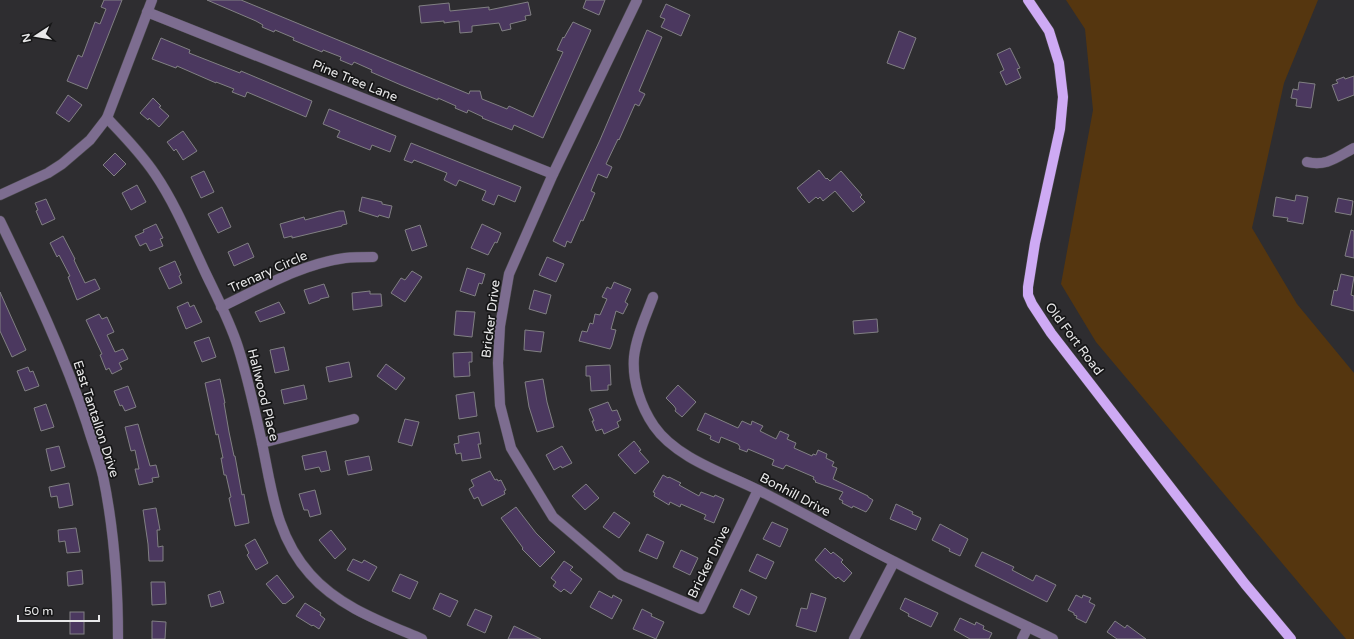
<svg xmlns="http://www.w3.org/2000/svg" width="1354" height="639" font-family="'Varela Round',sans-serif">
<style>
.green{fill:#55360f}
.building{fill:#4b385f;stroke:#818083}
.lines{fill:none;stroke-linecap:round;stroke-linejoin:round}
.minor-casing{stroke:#4c4b4e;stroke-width:11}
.major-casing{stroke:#4c4b4e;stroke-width:11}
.minor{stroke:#7d6d90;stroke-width:10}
.major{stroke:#ceaaf4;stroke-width:10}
.labels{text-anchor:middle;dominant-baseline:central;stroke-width:3.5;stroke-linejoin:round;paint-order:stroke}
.street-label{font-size:13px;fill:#e8e8e9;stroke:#161617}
</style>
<rect width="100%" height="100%" fill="#2e2d30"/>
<polygon class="green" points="1066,0 1318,0 1284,83 1252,228 1297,304 1354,373 1354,639 1346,639 1096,342 1061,284 1093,110 1085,29"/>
<g class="building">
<polygon points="104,0 122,0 87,89 67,81 78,55 82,57 95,22 100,24 106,9 101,7"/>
<polygon points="207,0 241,0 469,94 470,91 480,91 482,99 507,109 509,106 533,117 563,52 557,50 563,37 564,38 573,22 591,30 543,138 514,125 512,130 482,118 483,117 468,110 467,113 455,108 456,106 438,98 438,100 401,85 371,72 372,70 354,62 352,65 340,60 341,57 323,50 322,52 293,40 294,38 275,30 274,32 262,27 263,25 256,21"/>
<polygon points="586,0 605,0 599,15 583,8"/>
<polygon points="528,2 531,15 525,16 526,20 510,24 511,29 502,31 499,23 472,26 472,32 460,33 459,21 444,23 444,21 421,23 419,6 449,3 450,11 489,7 489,10"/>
<polygon points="666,4 690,15 681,36 661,27 665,19 660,17"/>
<polygon points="647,30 662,37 639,91 645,94 639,106 635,104 619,140 618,139 606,164 612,167 607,178 598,174 591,191 595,193 583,221 581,220 571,243 567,241 565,247 553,241 600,140"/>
<polygon points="899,31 916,38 904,69 887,63"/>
<polygon points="161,38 190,50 189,53 240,73 241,71 312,101 306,117 247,92 245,97 232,92 234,89 216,82 216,83 177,66 176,68 152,59"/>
<polygon points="1010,48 1020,68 1017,69 1021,78 1006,85 1000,72 1004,70 997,54"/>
<polygon points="1354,76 1354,95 1338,101 1332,85 1338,83 1336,80 1344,77 1345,79"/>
<polygon points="1299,82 1315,84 1311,108 1296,106 1297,99 1291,98 1293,89 1298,90"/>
<polygon points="68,95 82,105 69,122 56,113"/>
<polygon points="153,98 161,106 159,107 169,116 159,127 149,118 148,120 140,113"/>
<polygon points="329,109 396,136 390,152 372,145 370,150 337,137 340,131 323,124"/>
<polygon points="183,131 197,151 183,160 176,149 174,151 167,142"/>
<polygon points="411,143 521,187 515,202 498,195 494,205 482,200 486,191 459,180 456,186 444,180 447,173 414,160 412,163 404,160"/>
<polygon points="115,153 126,164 114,176 103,165"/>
<polygon points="819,170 826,179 827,178 830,181 841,171 862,195 860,197 865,202 853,212 835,191 823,201 820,197 818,199 816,197 809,203 797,188"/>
<polygon points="204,171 214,192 201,198 191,177"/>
<polygon points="137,185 146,202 131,210 122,193"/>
<polygon points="1296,195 1308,197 1303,224 1287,221 1288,218 1273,216 1276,197 1295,201"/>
<polygon points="362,197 382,202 382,204 392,206 389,218 379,215 378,217 359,211"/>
<polygon points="1338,198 1353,201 1351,215 1335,212"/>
<polygon points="46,199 55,219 42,225 36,211 38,210 35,203"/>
<polygon points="222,207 231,227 218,233 208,214"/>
<polygon points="339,211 344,211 347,224 342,225 342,226 292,238 292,236 284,238 280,224 304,217 305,220"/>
<polygon points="156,224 163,238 160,239 163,246 150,251 146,243 140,246 135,236 144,232 143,230"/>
<polygon points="482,224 501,233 497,243 495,242 488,255 471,248"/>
<polygon points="420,225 427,246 412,251 405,230"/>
<polygon points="1351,230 1354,231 1354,258 1345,256"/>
<polygon points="63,236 75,259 74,260 85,283 95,279 100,289 77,300 68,277 70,276 59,255 57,257 50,243"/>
<polygon points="248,243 254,257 234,266 228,252"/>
<polygon points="547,257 564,264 556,282 539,275"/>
<polygon points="175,261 181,275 179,276 182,283 169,289 159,268"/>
<polygon points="467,268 485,274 482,284 479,283 475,296 460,291"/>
<polygon points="412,271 422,277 405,302 391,293 401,278 405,280"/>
<polygon points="1341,274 1354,277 1351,295 1354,296 1354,311 1331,305 1334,290 1337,291"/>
<polygon points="614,282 631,289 625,302 628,304 623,314 616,311 611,329 616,330 612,345 610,349 579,341 582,331 587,332 590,323 593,324 595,314 600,315 607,299 602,297 607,287 611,289"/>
<polygon points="324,284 329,297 320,299 320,300 309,304 304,290"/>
<polygon points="534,290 551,295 546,314 529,309"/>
<polygon points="370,291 370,294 381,294 382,306 353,310 352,293"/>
<polygon points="0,292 26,350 12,357 0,331"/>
<polygon points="188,302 190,307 194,305 202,322 186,329 177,307"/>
<polygon points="279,302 285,313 260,322 255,312"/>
<polygon points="456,311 475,312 472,337 454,335"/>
<polygon points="99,314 102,319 107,317 114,332 107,335 115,352 123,349 128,359 119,363 122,369 112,374 109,368 106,370 100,355 102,354 86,320"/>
<polygon points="877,319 878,332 854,334 853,321"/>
<polygon points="525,330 544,332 541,352 524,350"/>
<polygon points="209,337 216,357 202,362 194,342"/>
<polygon points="284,347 289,370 275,373 270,350"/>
<polygon points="472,352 472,362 469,362 470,376 454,377 453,353"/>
<polygon points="349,362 352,377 329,382 326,367"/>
<polygon points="386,364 405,378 396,390 377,376"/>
<polygon points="610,365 611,385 608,385 608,390 591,391 590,376 586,376 586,366"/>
<polygon points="28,367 30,372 33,371 39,386 25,391 17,371"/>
<polygon points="220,379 225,403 224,403 229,432 234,456 235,456 242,495 244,494 249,523 235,526 229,498 231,497 226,475 224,475 221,458 223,458 218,434 216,435 205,383"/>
<polygon points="543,379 547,402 554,427 537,432 529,407 525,382"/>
<polygon points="304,385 307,399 284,404 281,390"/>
<polygon points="678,385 696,402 682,417 675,411 676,409 674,406 666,398"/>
<polygon points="128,386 136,407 125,411 122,405 120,406 114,391"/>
<polygon points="474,392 477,416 459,419 456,395"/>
<polygon points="608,402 612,411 617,410 621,420 617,422 619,427 604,434 602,429 596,431 592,421 594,421 589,409"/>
<polygon points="46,404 54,427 41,431 34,408"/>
<polygon points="705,413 738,428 742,421 751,425 752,421 763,426 760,431 776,439 780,431 789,435 787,439 796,443 794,448 812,456 813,454 816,455 818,450 827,454 826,458 834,462 832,466 837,468 833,479 868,496 868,497 873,500 869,508 866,512 853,506 852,508 842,503 843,501 839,499 843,492 815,482 816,481 813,479 814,477 786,465 783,469 772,465 774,460 748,449 747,452 739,449 740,447 738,444 721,437 719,443 710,439 711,436 697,430"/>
<polygon points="405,419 419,422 412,446 398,442"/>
<polygon points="138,424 150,466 156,465 159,477 152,478 153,482 139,485 135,469 139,469 135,450 131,451 125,427"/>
<polygon points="479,432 481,444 478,444 481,458 462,461 461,453 456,454 454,444 459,443 458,436"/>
<polygon points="634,441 641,450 639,451 649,462 635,474 618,455"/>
<polygon points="59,446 65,467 51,471 46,449"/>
<polygon points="562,446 572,463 562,468 561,466 554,470 546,455"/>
<polygon points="326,451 330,470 321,472 319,467 305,470 302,456"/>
<polygon points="369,456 372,470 348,475 345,461"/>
<polygon points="490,471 495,480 497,479 498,481 501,480 506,490 504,491 505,494 482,506 478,497 474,499 469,489 474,486 471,480"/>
<polygon points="663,475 668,478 669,477 681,483 679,485 699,496 701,492 714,497 715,495 724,499 714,523 704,519 706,515 681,504 680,507 670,502 669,505 654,496 655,493 653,492"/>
<polygon points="69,483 73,505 59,508 57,496 51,497 49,487"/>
<polygon points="586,484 599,498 585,510 572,496"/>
<polygon points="315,490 321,514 310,517 308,510 304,510 299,494"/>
<polygon points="896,504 913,512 912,514 921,518 916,530 890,519"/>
<polygon points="516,507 536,533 555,552 540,567 522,549 523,548 501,518"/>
<polygon points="156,508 160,530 157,530 158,547 163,546 163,561 149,561 148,544 143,510"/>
<polygon points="614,512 630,523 619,538 603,527"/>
<polygon points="772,522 788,529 780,547 763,539"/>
<polygon points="940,524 968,539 960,556 949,551 950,549 932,540"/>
<polygon points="76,528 80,552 67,553 65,541 59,542 58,530"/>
<polygon points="331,530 346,549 335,559 319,540"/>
<polygon points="647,534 664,542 657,559 639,551"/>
<polygon points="255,539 268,563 256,570 247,555 249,553 245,545"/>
<polygon points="825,548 831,554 833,552 843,560 841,562 852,573 844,582 838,577 836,579 815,560"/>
<polygon points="681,550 698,558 690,575 673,567"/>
<polygon points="982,552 1014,567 1012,570 1033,581 1036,575 1056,585 1047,602 975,566"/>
<polygon points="757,554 774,562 766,579 749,571"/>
<polygon points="353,559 362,563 364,560 377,567 369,581 347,570"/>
<polygon points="564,561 573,567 570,570 582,579 571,594 564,589 561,592 553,586 556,582 551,578"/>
<polygon points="82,570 83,584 68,586 67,572"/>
<polygon points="400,574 418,582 410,599 392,591"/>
<polygon points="277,575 294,597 285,604 284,603 283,604 266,584"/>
<polygon points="151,582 165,582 166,604 152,605"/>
<polygon points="741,589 757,597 749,615 733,607"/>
<polygon points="220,591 224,603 211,607 208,595"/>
<polygon points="599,591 612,598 613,595 622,600 612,619 590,607"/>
<polygon points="440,593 458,601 450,617 433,609"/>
<polygon points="811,593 826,598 816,632 796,626 801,608 807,609"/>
<polygon points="1076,595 1082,598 1083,595 1091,598 1089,602 1095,605 1086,623 1076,618 1077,616 1074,615 1074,613 1068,610"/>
<polygon points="905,598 938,613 931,627 908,616 909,614 900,609"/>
<polygon points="305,603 321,613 320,615 325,619 319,629 313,625 312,626 296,616"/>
<polygon points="475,609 492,616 485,633 467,625"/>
<polygon points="642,609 652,614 651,616 664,622 656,639 633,629"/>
<rect x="70" y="612" width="14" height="22"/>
<polygon points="960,618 975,625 976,622 984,626 983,629 992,633 989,639 970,639 954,630"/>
<polygon points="152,621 166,622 165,639 152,639"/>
<polygon points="1115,621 1125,628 1127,625 1146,639 1117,639 1107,632"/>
<polygon points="514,626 541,639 508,639"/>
</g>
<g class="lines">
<g class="minor-casing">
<g id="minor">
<polyline points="637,0 553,174 509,274 500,326 498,363 500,405 511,448 553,517 621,575 701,609 758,490"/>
<polyline points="147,12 553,174"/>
<path d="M 107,118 C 124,136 141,153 155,174 C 176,205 190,240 206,274 C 217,297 230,322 238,347 C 248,378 255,411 262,443 C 272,491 276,536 310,574 C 339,607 382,622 422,639"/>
<path d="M 1307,162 C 1326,167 1337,157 1354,148"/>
<polyline points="0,195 48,173 62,164 90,140 107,118 152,0"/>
<path d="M 0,221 C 32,287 64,354 87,424 C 92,441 99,459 103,476 C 114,529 118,585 118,639"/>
<path d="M 653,297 C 646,316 636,337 634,357 C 632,381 641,407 654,426 C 676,458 724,473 758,490 C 804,513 849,539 895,562 C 947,589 1000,613 1053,639"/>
<path d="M 221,307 C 261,288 301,264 345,258 C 354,257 364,257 373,257"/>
<polyline points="262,443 354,419"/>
<polyline points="854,639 894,562"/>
<polyline points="1022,639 1028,627"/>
</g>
</g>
<g class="major-casing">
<polyline id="major" points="1028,0 1049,31 1059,63 1063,97 1060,129 1035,243 1028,287 1028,295 1032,304 1051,333 1245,584 1291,639"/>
</g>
<use href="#minor" class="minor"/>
<use href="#major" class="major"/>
</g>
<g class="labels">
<g class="street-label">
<text transform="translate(355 81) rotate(22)">Pine Tree Lane</text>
<text transform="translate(268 272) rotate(-24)">Trenary Circle</text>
<text transform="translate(491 319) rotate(-83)">Bricker Drive</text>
<text transform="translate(1074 339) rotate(53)">Old Fort Road</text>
<text transform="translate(263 395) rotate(76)">Hallwood Place</text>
<text transform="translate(96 419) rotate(72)">East Tantallon Drive</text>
<text transform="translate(795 495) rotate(28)">Bonhill Drive</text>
<text transform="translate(709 562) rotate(-64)">Bricker Drive</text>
</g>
</g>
<g transform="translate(36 36) rotate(258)" stroke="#161617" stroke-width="3" paint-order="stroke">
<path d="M0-3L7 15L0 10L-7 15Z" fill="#e8e8e9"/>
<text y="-6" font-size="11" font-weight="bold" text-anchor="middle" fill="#e8e8e9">N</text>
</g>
<path d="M18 615v6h81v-6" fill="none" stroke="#e8e8e9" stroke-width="2"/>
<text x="24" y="615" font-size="12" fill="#e8e8e9" stroke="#161617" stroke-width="3" paint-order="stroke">50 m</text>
</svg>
